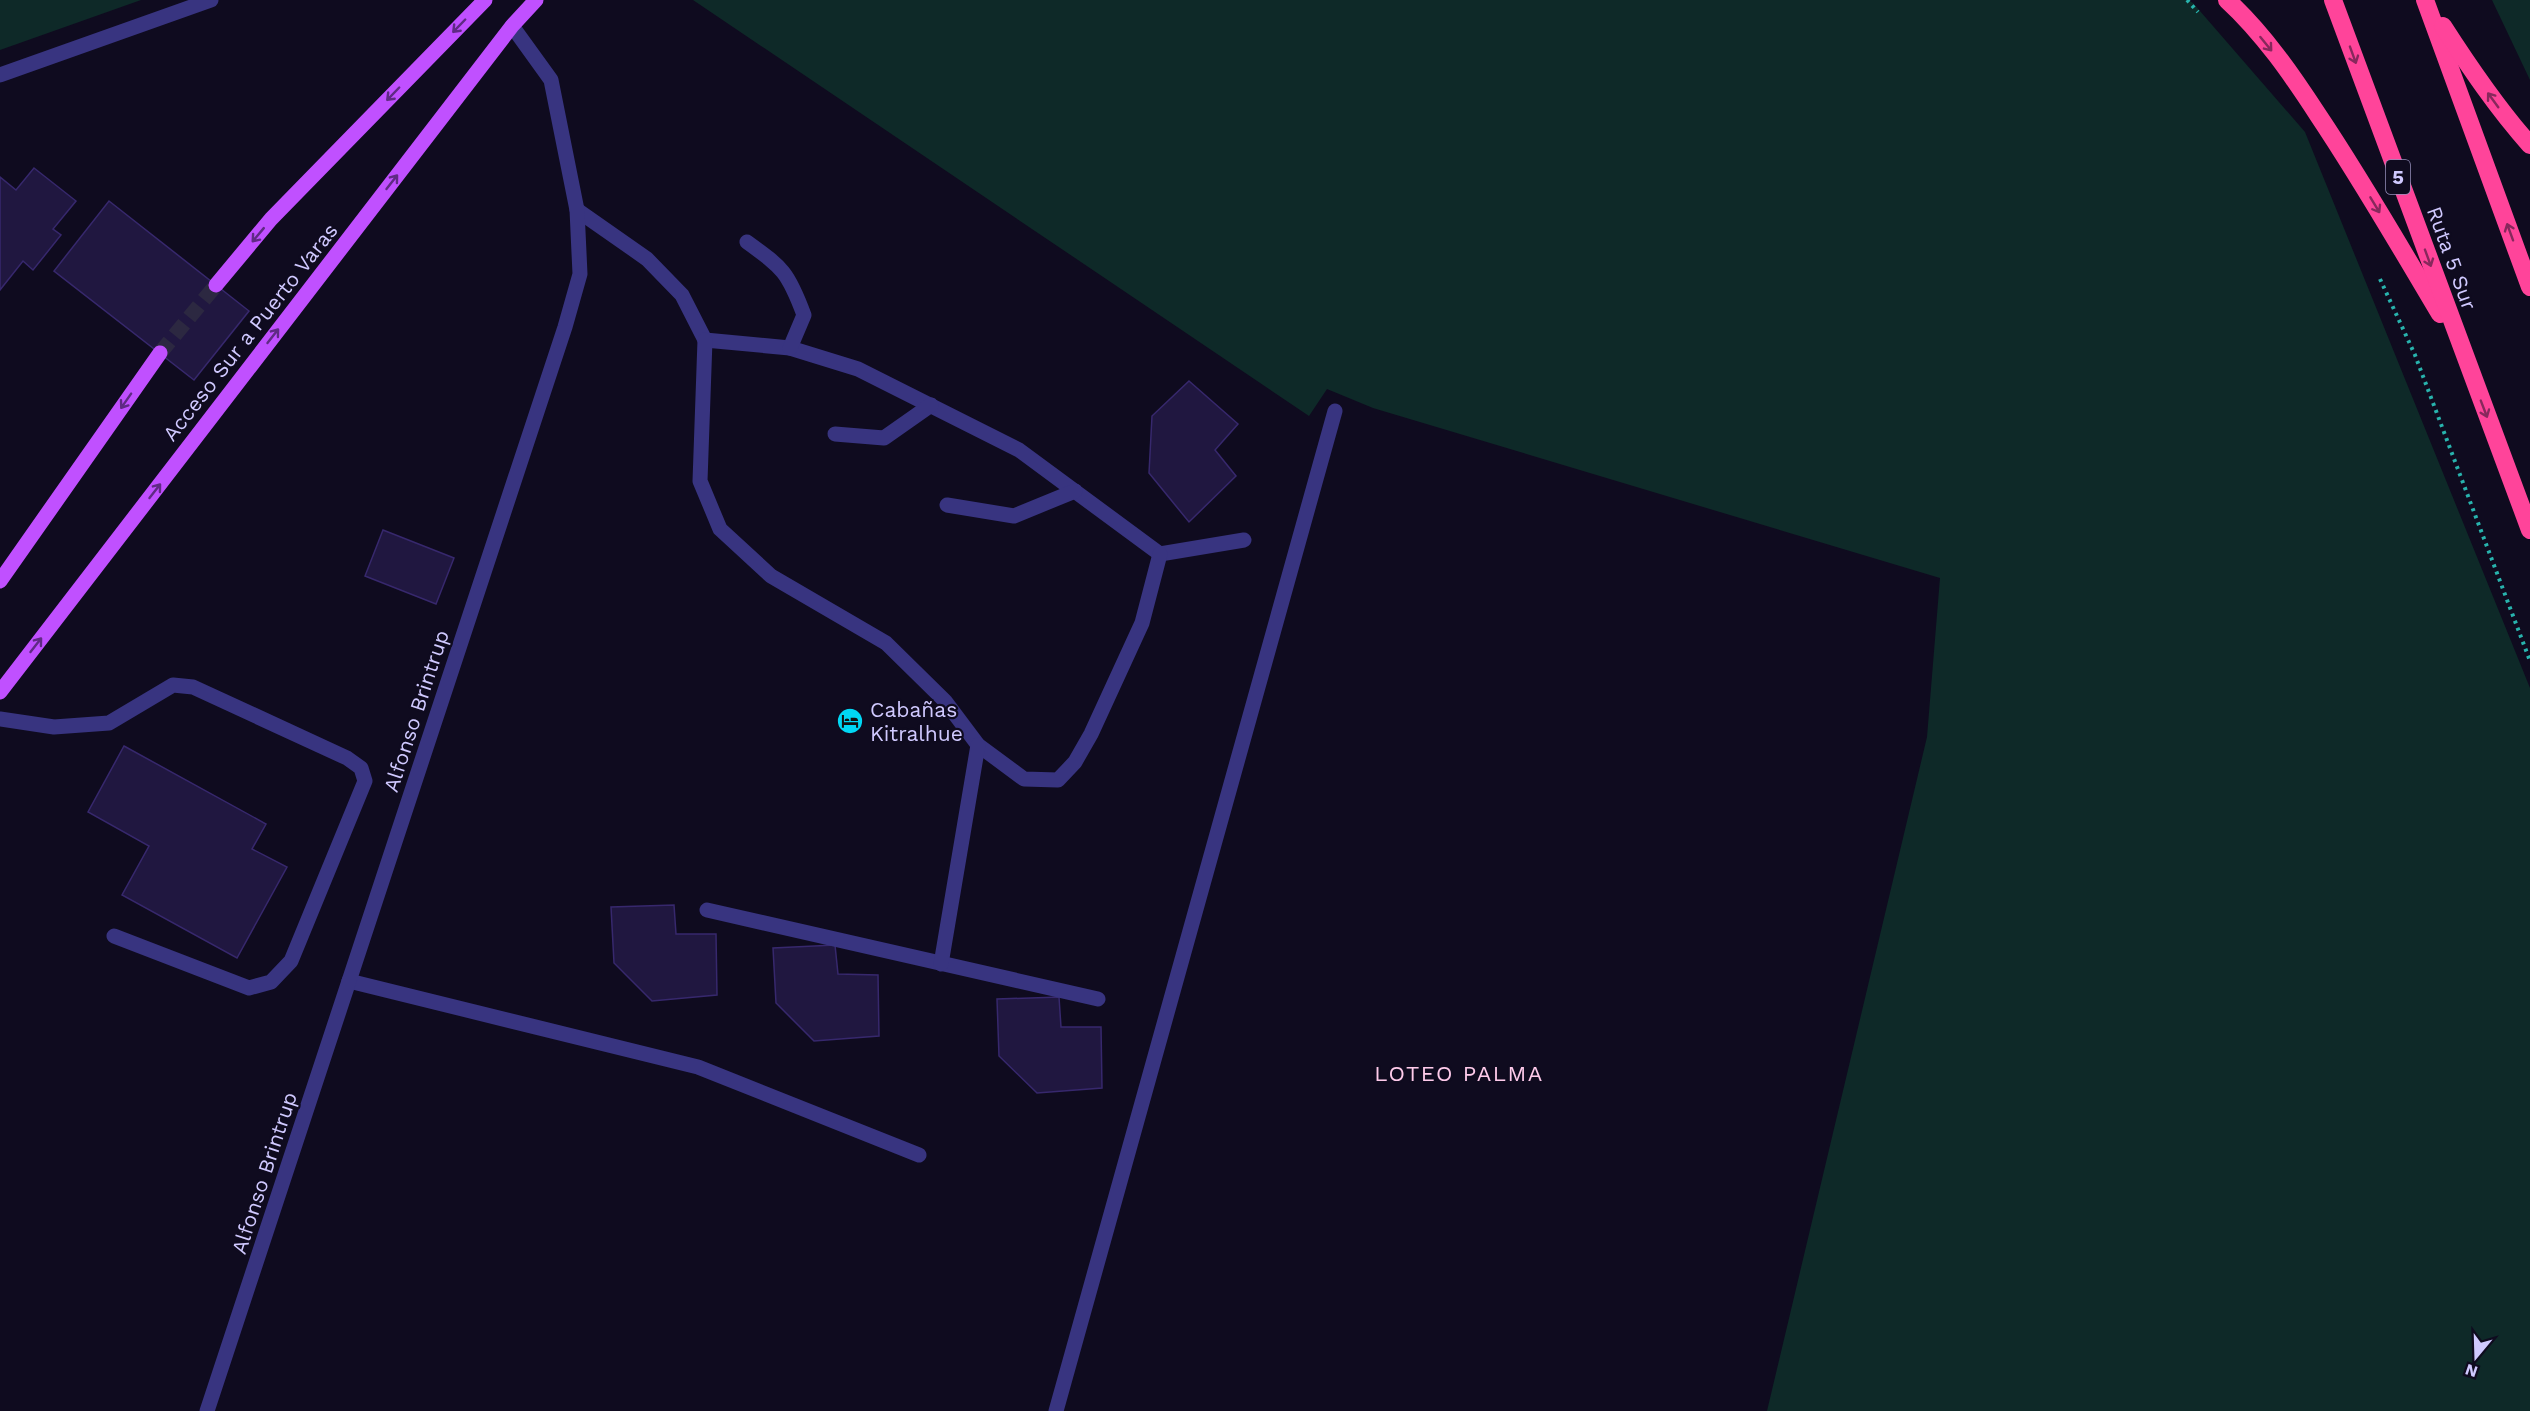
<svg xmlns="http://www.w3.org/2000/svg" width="2530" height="1411" font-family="'Work Sans',sans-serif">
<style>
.green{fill:#0e2928}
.building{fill:#201740;stroke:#37286d;stroke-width:1.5}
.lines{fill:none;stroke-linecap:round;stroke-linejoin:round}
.major-tunnel{stroke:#2c2841;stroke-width:15;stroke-dasharray:15 8;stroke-linecap:butt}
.path{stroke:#28b3ad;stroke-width:4;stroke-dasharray:3 4.5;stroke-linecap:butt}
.minor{stroke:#383480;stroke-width:15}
.major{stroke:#c050ff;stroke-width:15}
.highway{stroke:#ff449a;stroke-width:18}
.oneway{stroke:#5f2a84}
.oneway2{stroke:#87285c}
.labels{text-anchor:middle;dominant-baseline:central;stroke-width:4.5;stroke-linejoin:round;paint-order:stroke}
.shield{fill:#0f0b1f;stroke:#9690bc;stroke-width:1.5}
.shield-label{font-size:20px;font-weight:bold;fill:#d0c9ff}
.street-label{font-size:21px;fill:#d0c9ff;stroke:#0f0b1f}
.poi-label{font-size:21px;fill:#d0c9ff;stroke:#0f0b1f;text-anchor:start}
.neighbourhood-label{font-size:22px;letter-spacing:1.5px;fill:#ffcbeb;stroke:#0f0b1f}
</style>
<rect width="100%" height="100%" fill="#0f0b1f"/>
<g class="green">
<polygon points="0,0 141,0 0,50"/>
<polygon points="693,0 2188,0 2193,3 2305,132 2530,688 2530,1411 1767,1411 1927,737 1940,578 1373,408 1327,389 1309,416"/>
<polygon points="2492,0 2530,0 2530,80"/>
</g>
<g class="building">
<polygon points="34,168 76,201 53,229 61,235 33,270 23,261 0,290 0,177 16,190"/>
<polygon points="109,201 249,311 194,380 54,271"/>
<polygon points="1189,381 1238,424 1215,450 1236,476 1189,522 1149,473 1152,416"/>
<polygon points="383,530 454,558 436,604 365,576"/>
<polygon points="124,746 266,824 252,849 287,867 237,958 122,895 149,846 88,812"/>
<polygon points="674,905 676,934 716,934 717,995 652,1001 614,963 611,907"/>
<polygon points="835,945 838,974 878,975 879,1036 814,1041 776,1003 773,948"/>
<polygon points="1059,997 1061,1027 1101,1027 1102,1088 1037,1093 999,1056 997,999"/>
</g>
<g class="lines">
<polyline class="major-tunnel" points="160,353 216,285"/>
<g class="path">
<polyline points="2187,0 2198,12"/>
<polyline points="2380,279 2415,355 2530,661"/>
</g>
<g class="minor">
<polyline points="0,75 211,0"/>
<polyline points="577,210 647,259 682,295 705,340 790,348 858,369 1019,450 1160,554 1244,540"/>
<path d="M 747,242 C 783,268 788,272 804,315 L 790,348"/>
<polyline points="705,340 700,481 720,529 771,576 886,643 945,701 978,745 1024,779 1058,780 1075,762 1091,734 1142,623 1160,554"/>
<polyline points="835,434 884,438 931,405"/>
<polyline points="947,505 1014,516 1075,491"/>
<polyline points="0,719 54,727 109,723 173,685 193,687 347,758 361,768 365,781 291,961 271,982 249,988 114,936"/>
<polyline points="707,910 1098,999"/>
<polyline points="941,964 978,745"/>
<polyline points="349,981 698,1067 919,1155"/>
<polyline points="207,1411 565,327 580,274 577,210 551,80 512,26"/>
<polyline points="1056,1411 1335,411"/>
</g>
<g class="major">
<polyline points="216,285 271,219 485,0"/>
<polyline points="0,581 160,353"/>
<polyline points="0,692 512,26 536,0"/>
</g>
<g class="highway">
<path d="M 2227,0 C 2263,33 2292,75 2318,115 C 2361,179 2400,247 2440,314"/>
<polyline points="2333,0 2530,530"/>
<polyline points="2425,0 2530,287"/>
<path d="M 2443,26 C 2470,68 2497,108 2530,145"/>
</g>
</g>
<defs><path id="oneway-shaft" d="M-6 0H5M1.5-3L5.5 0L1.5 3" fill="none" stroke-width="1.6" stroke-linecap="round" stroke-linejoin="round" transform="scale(1.5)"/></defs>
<g class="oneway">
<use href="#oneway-shaft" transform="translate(459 26) rotate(134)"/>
<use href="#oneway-shaft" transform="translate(393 94) rotate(134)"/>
<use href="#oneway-shaft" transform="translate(392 182) rotate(-52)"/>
<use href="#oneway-shaft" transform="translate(258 235) rotate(130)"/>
<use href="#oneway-shaft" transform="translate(273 336) rotate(-52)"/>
<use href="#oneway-shaft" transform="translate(126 401) rotate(125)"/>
<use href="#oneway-shaft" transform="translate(155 491) rotate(-52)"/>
<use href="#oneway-shaft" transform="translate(36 645) rotate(-52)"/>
</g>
<g class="oneway2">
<use href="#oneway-shaft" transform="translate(2266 44) rotate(51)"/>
<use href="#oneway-shaft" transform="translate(2353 55) rotate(70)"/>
<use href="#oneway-shaft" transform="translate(2493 100) rotate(-126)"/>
<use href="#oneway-shaft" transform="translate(2375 205) rotate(59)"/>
<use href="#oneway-shaft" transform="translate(2510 232) rotate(-110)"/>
<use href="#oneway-shaft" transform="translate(2428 258) rotate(70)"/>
<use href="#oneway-shaft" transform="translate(2484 409) rotate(69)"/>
</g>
<defs>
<g id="hotel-disc" transform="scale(1.35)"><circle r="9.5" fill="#00d7f4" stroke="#0f0b1f"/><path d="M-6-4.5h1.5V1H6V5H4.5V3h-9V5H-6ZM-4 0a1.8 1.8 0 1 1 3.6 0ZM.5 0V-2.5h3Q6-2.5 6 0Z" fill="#111"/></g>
</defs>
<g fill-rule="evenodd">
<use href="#hotel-disc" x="850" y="721"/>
</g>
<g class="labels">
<rect class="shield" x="2386" y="160" width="24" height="34" rx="4.5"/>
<g class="shield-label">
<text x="2398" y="177">5</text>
</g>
<g class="street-label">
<text transform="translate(2452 258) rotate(70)">Ruta 5 Sur</text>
<text transform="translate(250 332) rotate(-52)">Acceso Sur a Puerto Varas</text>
<text transform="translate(416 711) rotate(-72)">Alfonso Brintrup</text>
<text transform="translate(264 1173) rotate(-72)">Alfonso Brintrup</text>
</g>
<g class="poi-label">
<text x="870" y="709">Cabañas<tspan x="870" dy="24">Kitralhue</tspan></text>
</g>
<g class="neighbourhood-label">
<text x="1459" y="1073">LOTEO PALMA</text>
</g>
</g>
<g transform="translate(2476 1357) rotate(199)" stroke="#0f0b1f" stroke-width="4.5" paint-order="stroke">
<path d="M0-4.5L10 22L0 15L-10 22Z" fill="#d0c9ff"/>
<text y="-9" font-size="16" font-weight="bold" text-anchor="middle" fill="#d0c9ff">N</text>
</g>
</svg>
